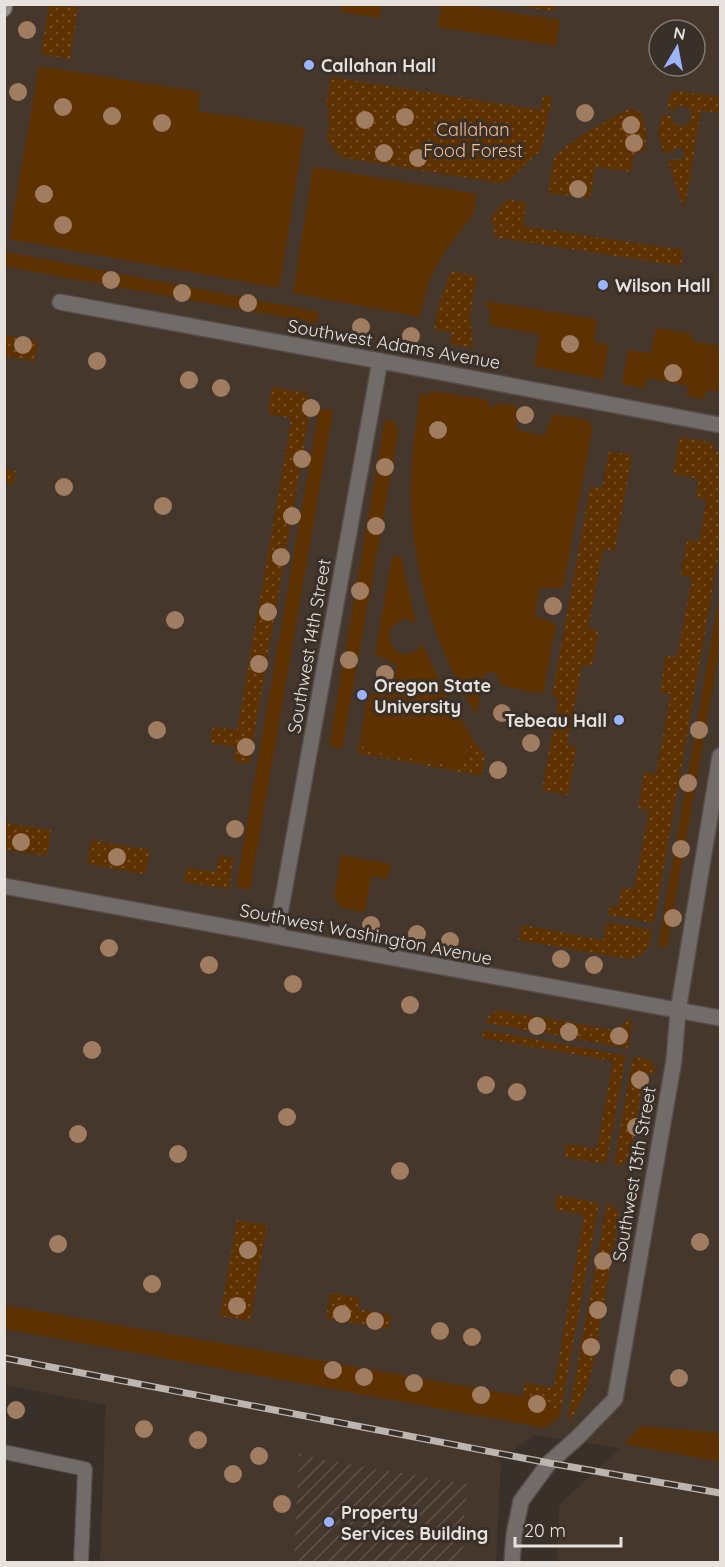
<svg xmlns="http://www.w3.org/2000/svg" width="725" height="1567" font-family="Quicksand,sans-serif">
<style>
.built{fill:#45372c;fill-rule:evenodd}
.industrial{fill:url(#industrial-furrows)}
.grass{fill:#5e3100}
.park{fill:url(#park-dots)}
.lines{fill:none;stroke-linecap:round;stroke-linejoin:round}
.service-casing{stroke:#554c46;stroke-width:16}
.pedestrian-casing{stroke:#554c46;stroke-width:18}
.minor-casing{stroke:#554c46;stroke-width:18}
.secondary-casing{stroke:#554c46;stroke-width:18}
.service{stroke:#716c69;stroke-width:14}
.pedestrian{stroke:#716c69;stroke-width:15}
.minor{stroke:#716c69;stroke-width:15}
.secondary{stroke:#948c87;stroke-width:15}
.rail-casing{stroke:#bcb5b0;stroke-width:7}
.rail{stroke:#393029;stroke-width:4.5;stroke-dasharray:14;stroke-linecap:butt}
.tree{fill:#a07c60}
.poi-dot{fill:#9cb4fd;stroke:#393029;stroke-width:2}
.labels{text-anchor:middle;dominant-baseline:central;stroke-width:6;stroke-linejoin:round;paint-order:stroke}
.poi-label{font-size:18px;font-weight:bold;fill:#e8e2de;stroke:#393029;text-anchor:start}
.park-label{font-size:18px;fill:#f4bb8d;stroke:#393029}
.street-label{font-size:18px;fill:#e8e2de;stroke:#393029}
</style>
<defs>
<pattern id="industrial-furrows" width="10" height="10" patternUnits="userSpaceOnUse" patternTransform="scale(1.5)"><rect width="10" height="10" fill="#45372c"/><path d="M-1 1l2-2M0 10L10 0M9 11l2-2" fill="none" stroke="#60544a"/></pattern>
<pattern id="park-dots" width="8" height="8" patternUnits="userSpaceOnUse" patternTransform="scale(1.5)"><rect width="8" height="8" fill="#5e3100"/><path d="M2 2h.1M6 6h.1" fill="none" stroke="#754f25" stroke-width="1.8" stroke-linecap="round"/></pattern>
</defs>
<rect width="100%" height="100%" fill="#393029"/>
<path class="built" d="M 5,5 L 720,5 L 720,1562 L 557,1562 L 559,1509 L 562,1502 L 620,1448 L 535,1435 L 501,1459 L 496,1562 L 100,1562 L 106,1405 L 5,1385 L 4,1329 L 109,1348 L 5,1324 ZM 659,30 L 695,30 L 695,66 L 659,66 Z"/>
<polygon class="industrial" points="299,1453 325,1460 471,1485 465,1504 462,1562 294,1562"/>
<g class="grass">
<polygon points="342,5 381,5 379,18 341,12"/>
<polygon points="427,5 464,5 560,20 556,46 438,27 441,7"/>
<polygon points="39,66 200,92 198,111 305,128 279,288 9,239"/>
<polygon points="313,167 477,194 473,215 445,251 435,269 428,284 420,317 293,293"/>
<polygon points="7,252 319,312 317,323 35,272 5,266"/>
<polygon points="485,301 597,319 594,342 609,345 603,379 534,366 540,335 489,325 490,312"/>
<polygon points="656,328 692,334 692,341 720,346 720,392 706,390 705,399 687,396 688,386 648,378 645,388 622,384 628,350 651,353"/>
<path d="M 432,391 L 488,400 L 489,407 L 494,407 L 497,403 L 516,406 L 517,430 L 544,436 L 553,414 L 589,420 L 589,424 L 593,426 L 563,588 L 539,588 L 535,616 L 556,624 L 543,694 L 502,686 L 496,673 L 487,672 L 482,679 L 477,715 C 437,654 414,576 411,503 C 410,466 415,430 420,393 L 428,395 Z"/>
<polygon points="319,409 333,410 250,890 236,887"/>
<polygon points="385,420 396,422 395,428 399,429 342,749 329,746"/>
<path d="M 392,556 L 401,557 L 416,624 L 406,618 C 400,621 393,624 390,630 C 386,640 395,656 406,654 C 411,653 416,650 420,648 L 422,643 L 445,693 L 473,739 C 469,751 468,765 454,766 L 375,752 L 359,745 L 368,694 L 392,693 L 397,665 L 375,654 Z"/>
<polygon points="720,591 720,645 667,947 658,946"/>
<polygon points="341,855 391,864 387,879 371,876 365,912 341,908 334,897"/>
<polygon points="4,1305 522,1396 530,1405 561,1409 560,1416 545,1428 5,1329"/>
<polygon points="641,1426 720,1433 720,1462 624,1444"/>
</g>
<g class="park">
<polygon points="49,5 78,7 70,59 41,54"/>
<polygon points="513,5 552,5 555,10 552,11"/>
<polygon points="331,77 541,110 543,95 552,97 541,150 508,181 499,183 340,157 327,139 330,121 327,121 330,108 326,108"/>
<polygon points="673,91 720,96 720,113 701,110 685,206 681,201 668,161 674,159 680,161 683,159 685,152 680,147 665,154 658,134 662,115 671,116 674,123 681,126 687,125 692,119 691,111 689,108 680,105 673,110 667,109 670,95"/>
<path d="M 628,109 L 641,112 L 647,135 L 645,151 L 634,154 L 631,172 L 595,167 L 590,198 L 549,193 C 550,182 550,170 554,160 C 558,146 613,118 628,109 Z"/>
<polygon points="507,199 526,203 523,226 683,250 681,266 493,237 495,225 491,224 492,216"/>
<polygon points="451,271 477,276 470,315 473,348 450,344 452,333 434,329 440,301"/>
<polygon points="5,335 38,341 35,361 6,356 5,364"/>
<polygon points="272,387 306,393 311,405 249,764 234,761 236,747 210,743 213,727 237,730 287,445 291,418 268,414"/>
<polygon points="680,437 714,443 713,450 720,451 720,546 654,923 608,915 610,906 618,907 622,888 634,889 649,811 638,808 644,772 656,774 671,694 660,692 666,656 677,657 692,578 681,575 687,540 699,542 707,500 696,497 699,479 673,474"/>
<polygon points="609,451 632,455 615,551 603,549 588,628 599,631 592,666 582,665 567,745 577,747 568,795 542,790 559,698 552,696 590,487 602,488"/>
<polygon points="4,469 16,471 14,484 5,483"/>
<path d="M 473,739 L 485,755 L 482,776 L 357,753 L 359,745 L 375,752 L 454,766 C 468,765 469,751 473,739 Z"/>
<polygon points="4,823 51,830 47,856 5,849"/>
<polygon points="91,840 150,850 145,874 87,864"/>
<polygon points="219,856 234,858 229,889 184,882 187,868 216,872"/>
<path d="M 607,922 L 652,930 C 649,947 648,955 629,959 L 519,940 L 522,925 L 603,940 Z"/>
<polygon points="497,1010 620,1031 622,1025 630,1019 632,1024 628,1048 486,1023 488,1017"/>
<polygon points="484,1030 626,1056 606,1164 564,1157 566,1144 597,1149 613,1061 482,1038"/>
<path d="M 633,1057 C 647,1059 652,1057 656,1072 L 653,1074 L 645,1073 L 630,1157 L 620,1166 L 614,1164 Z"/>
<polygon points="557,1195 599,1203 561,1409 530,1405 522,1396 525,1383 554,1388 584,1215 555,1209"/>
<path d="M 607,1204 L 612,1205 L 619,1213 C 614,1247 608,1280 602,1313 C 595,1352 593,1385 571,1419 L 568,1417 Z"/>
<polygon points="237,1220 267,1225 250,1321 220,1316"/>
<polygon points="330,1293 360,1298 358,1309 391,1315 389,1329 326,1318"/>
</g>
<g class="lines">
<g class="service-casing">
<polyline id="service" points="4,1452 85,1469 81,1562"/>
</g>
<g class="pedestrian-casing">
<polyline id="pedestrian" points="380,361 720,425"/>
</g>
<g class="minor-casing">
<g id="minor">
<polyline points="60,302 380,361 276,936"/>
<polyline points="4,886 720,1018"/>
<polyline points="512,1562 514,1535 521,1501 549,1463 577,1438 615,1399 674,1060 678,1011 720,756"/>
</g>
</g>
<g class="secondary-casing">
<polyline id="secondary" points="4,9 5,4"/>
</g>
<use href="#service" class="service"/>
<use href="#pedestrian" class="pedestrian"/>
<use href="#minor" class="minor"/>
<use href="#secondary" class="secondary"/>
<g class="rail-casing">
<polyline id="rail" points="4,1358 549,1463 720,1493"/>
</g>
<use href="#rail" class="rail"/>
</g>
<g class="tree">
<circle cx="27" cy="30" r="9"/>
<circle cx="18" cy="92" r="9"/>
<circle cx="63" cy="107" r="9"/>
<circle cx="585" cy="113" r="9"/>
<circle cx="112" cy="116" r="9"/>
<circle cx="405" cy="117" r="9"/>
<circle cx="365" cy="120" r="9"/>
<circle cx="162" cy="123" r="9"/>
<circle cx="631" cy="125" r="9"/>
<circle cx="634" cy="143" r="9"/>
<circle cx="384" cy="153" r="9"/>
<circle cx="418" cy="158" r="9"/>
<circle cx="578" cy="189" r="9"/>
<circle cx="44" cy="194" r="9"/>
<circle cx="63" cy="225" r="9"/>
<circle cx="111" cy="280" r="9"/>
<circle cx="182" cy="293" r="9"/>
<circle cx="248" cy="303" r="9"/>
<circle cx="361" cy="327" r="9"/>
<circle cx="411" cy="336" r="9"/>
<circle cx="570" cy="344" r="9"/>
<circle cx="23" cy="345" r="9"/>
<circle cx="97" cy="361" r="9"/>
<circle cx="673" cy="373" r="9"/>
<circle cx="189" cy="380" r="9"/>
<circle cx="221" cy="388" r="9"/>
<circle cx="311" cy="408" r="9"/>
<circle cx="525" cy="415" r="9"/>
<circle cx="438" cy="430" r="9"/>
<circle cx="302" cy="459" r="9"/>
<circle cx="385" cy="467" r="9"/>
<circle cx="64" cy="487" r="9"/>
<circle cx="163" cy="506" r="9"/>
<circle cx="292" cy="516" r="9"/>
<circle cx="376" cy="526" r="9"/>
<circle cx="281" cy="557" r="9"/>
<circle cx="360" cy="591" r="9"/>
<circle cx="553" cy="606" r="9"/>
<circle cx="268" cy="612" r="9"/>
<circle cx="175" cy="620" r="9"/>
<circle cx="349" cy="660" r="9"/>
<circle cx="259" cy="664" r="9"/>
<circle cx="385" cy="674" r="9"/>
<circle cx="502" cy="713" r="9"/>
<circle cx="157" cy="730" r="9"/>
<circle cx="699" cy="730" r="9"/>
<circle cx="531" cy="743" r="9"/>
<circle cx="246" cy="747" r="9"/>
<circle cx="498" cy="770" r="9"/>
<circle cx="688" cy="783" r="9"/>
<circle cx="235" cy="829" r="9"/>
<circle cx="21" cy="842" r="9"/>
<circle cx="681" cy="849" r="9"/>
<circle cx="117" cy="857" r="9"/>
<circle cx="673" cy="918" r="9"/>
<circle cx="371" cy="925" r="9"/>
<circle cx="417" cy="934" r="9"/>
<circle cx="450" cy="941" r="9"/>
<circle cx="109" cy="948" r="9"/>
<circle cx="561" cy="959" r="9"/>
<circle cx="209" cy="965" r="9"/>
<circle cx="594" cy="965" r="9"/>
<circle cx="293" cy="984" r="9"/>
<circle cx="410" cy="1005" r="9"/>
<circle cx="537" cy="1026" r="9"/>
<circle cx="569" cy="1032" r="9"/>
<circle cx="619" cy="1036" r="9"/>
<circle cx="92" cy="1050" r="9"/>
<circle cx="640" cy="1080" r="9"/>
<circle cx="486" cy="1085" r="9"/>
<circle cx="517" cy="1092" r="9"/>
<circle cx="287" cy="1117" r="9"/>
<circle cx="636" cy="1127" r="9"/>
<circle cx="78" cy="1134" r="9"/>
<circle cx="178" cy="1154" r="9"/>
<circle cx="400" cy="1171" r="9"/>
<circle cx="700" cy="1242" r="9"/>
<circle cx="58" cy="1244" r="9"/>
<circle cx="248" cy="1250" r="9"/>
<circle cx="603" cy="1261" r="9"/>
<circle cx="152" cy="1284" r="9"/>
<circle cx="237" cy="1306" r="9"/>
<circle cx="598" cy="1310" r="9"/>
<circle cx="342" cy="1314" r="9"/>
<circle cx="375" cy="1321" r="9"/>
<circle cx="440" cy="1331" r="9"/>
<circle cx="472" cy="1337" r="9"/>
<circle cx="591" cy="1347" r="9"/>
<circle cx="333" cy="1370" r="9"/>
<circle cx="364" cy="1377" r="9"/>
<circle cx="679" cy="1378" r="9"/>
<circle cx="414" cy="1383" r="9"/>
<circle cx="481" cy="1395" r="9"/>
<circle cx="537" cy="1404" r="9"/>
<circle cx="16" cy="1410" r="9"/>
<circle cx="144" cy="1429" r="9"/>
<circle cx="198" cy="1440" r="9"/>
<circle cx="259" cy="1456" r="9"/>
<circle cx="233" cy="1474" r="9"/>
<circle cx="282" cy="1504" r="9"/>
</g>
<g class="poi-dot">
<circle cx="309" cy="65" r="6"/>
<circle cx="603" cy="285" r="6"/>
<circle cx="362" cy="695" r="6"/>
<circle cx="619" cy="720" r="6"/>
<circle cx="329" cy="1522" r="6"/>
</g>
<g class="labels">
<g class="poi-label">
<text x="321" y="65">Callahan Hall</text>
<text x="615" y="285">Wilson Hall</text>
<text x="374" y="685">Oregon State<tspan x="374" dy="21">University</tspan></text>
<text x="607" y="720" text-anchor="end">Tebeau Hall</text>
<text x="341" y="1512">Property<tspan x="341" dy="21">Services Building</tspan></text>
</g>
<g class="park-label">
<text x="473" y="129">Callahan<tspan x="473" dy="21">Food Forest</tspan></text>
</g>
<g class="street-label">
<text transform="translate(394 344) rotate(10)">Southwest Adams Avenue</text>
<text transform="translate(309 646) rotate(-80)">Southwest 14th Street</text>
<text transform="translate(366 934) rotate(11)">Southwest Washington Avenue</text>
<text transform="translate(634 1174) rotate(-80)">Southwest 13th Street</text>
</g>
</g>
<rect width="725" height="1567" fill="none" stroke="#e8e2de" stroke-width="12"/>
<g transform="translate(677 48) rotate(10)"><circle r="28" fill="#393029" stroke="#7f7771" stroke-width="1.5"/>
<path d="M0-4.5L10 22L0 15L-10 22Z" fill="#9cb4fd"/>
<text y="-9" font-size="16" font-weight="bold" text-anchor="middle" fill="#e8e2de">N</text>
</g>
<path d="M515 1537v9h106v-9" fill="none" stroke="#e8e2de" stroke-width="3"/>
<text x="524" y="1537" font-size="18" fill="#e8e2de" stroke="#393029" stroke-width="4.5" paint-order="stroke">20 m</text>
</svg>
